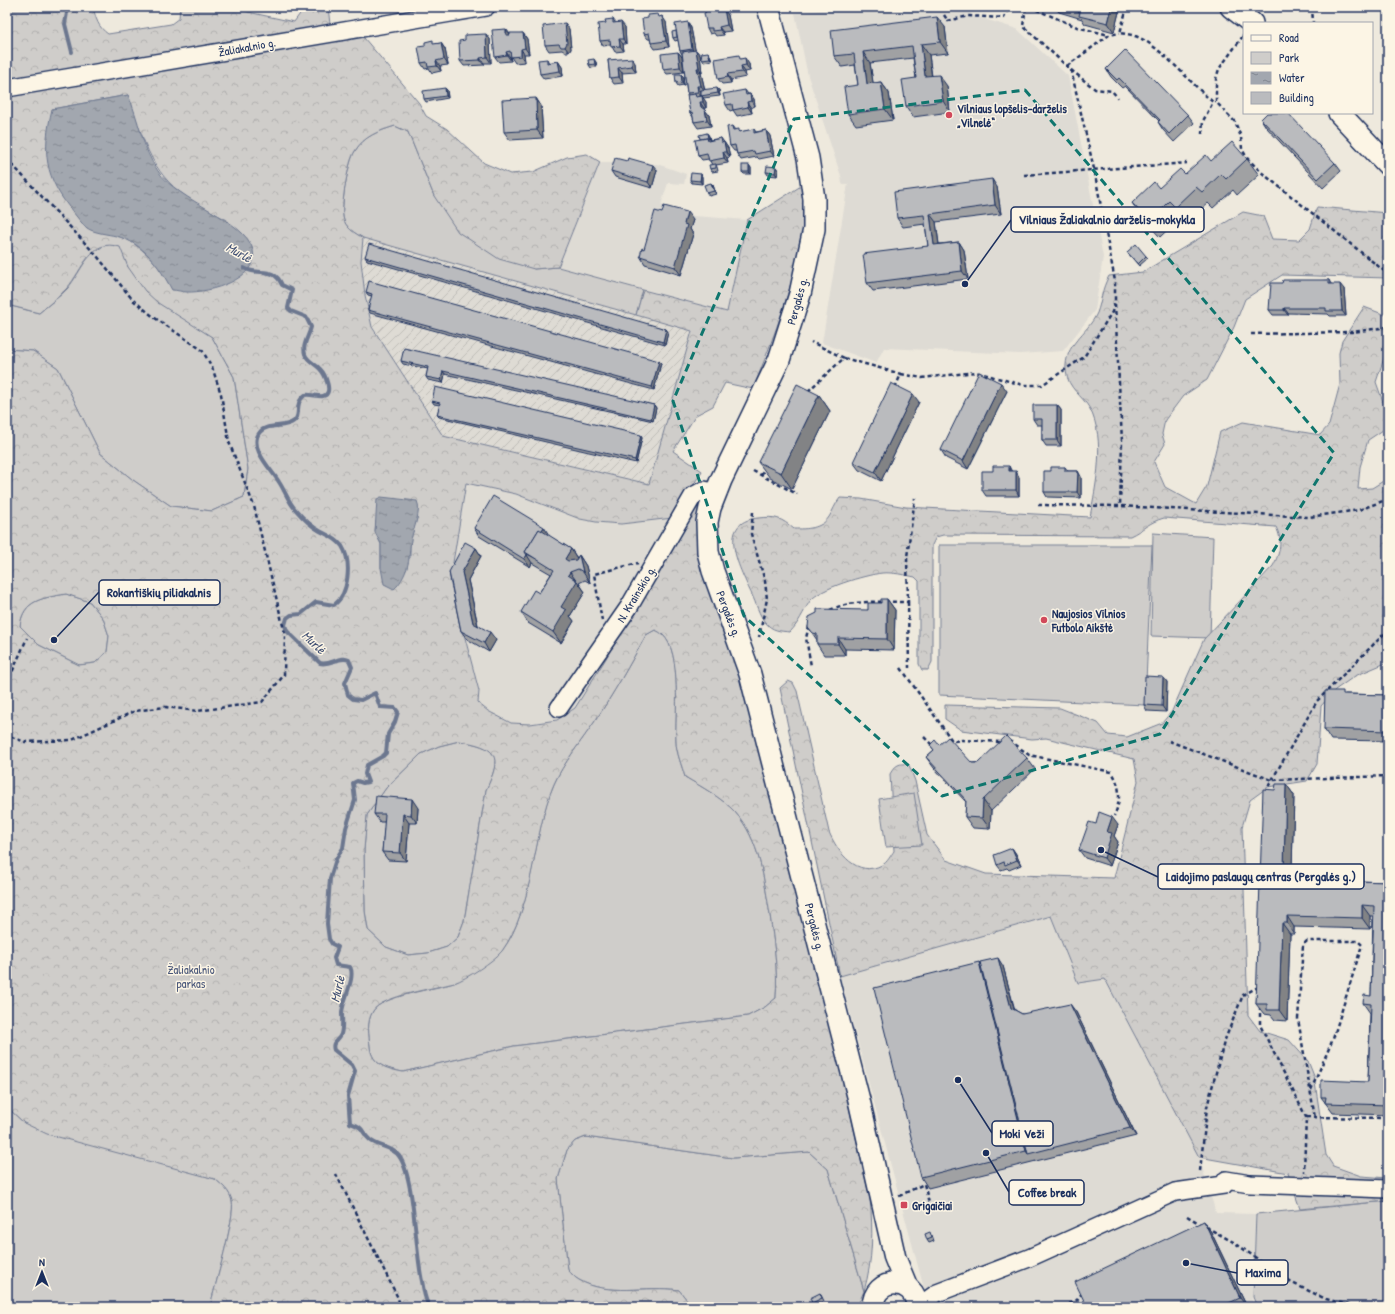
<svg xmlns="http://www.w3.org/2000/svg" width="1395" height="1314" font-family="'Patrick Hand',sans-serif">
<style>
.built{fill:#dedbd4}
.industrial{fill:url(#industrial-furrows)}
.green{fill:#cfcdca;stroke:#757e94}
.forest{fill:url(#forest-crowns);stroke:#757e94;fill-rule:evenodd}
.park{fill:url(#park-tufts);stroke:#757e94}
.water{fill:url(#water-ripples);stroke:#6c778f}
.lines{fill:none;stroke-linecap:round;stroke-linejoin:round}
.stream{stroke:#6c778f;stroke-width:4}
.minor-casing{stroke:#1b2f5e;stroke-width:20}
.major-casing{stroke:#1b2f5e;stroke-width:24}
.path{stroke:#1b2f5e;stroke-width:2.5;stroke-dasharray:4 3;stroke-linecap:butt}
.minor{stroke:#fcf5e5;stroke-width:17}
.major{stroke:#fcf5e5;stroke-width:21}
.wall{fill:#a0a1a3;stroke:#1b2f5e}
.shaded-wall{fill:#828385;stroke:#1b2f5e}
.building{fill:#babbbe;stroke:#1b2f5e}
.marked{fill:none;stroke:#0f766e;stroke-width:3;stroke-dasharray:8 5;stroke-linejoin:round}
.poi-dot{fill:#d1495b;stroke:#fcf5e5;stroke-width:1.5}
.labels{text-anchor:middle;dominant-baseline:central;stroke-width:3;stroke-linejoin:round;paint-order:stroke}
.street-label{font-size:12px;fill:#1b2f5e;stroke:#fcf5e5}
.poi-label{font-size:12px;font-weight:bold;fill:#1b2f5e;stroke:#fcf5e5;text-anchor:start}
.park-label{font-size:12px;fill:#485679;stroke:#fcf5e5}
.water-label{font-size:13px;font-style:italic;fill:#445376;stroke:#fcf5e5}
.leader{fill:none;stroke:#1b2f5e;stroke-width:1.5}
.callout-dot{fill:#1b2f5e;stroke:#fcf5e5;stroke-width:1.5}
.callout{fill:#fcf5e5;stroke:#1b2f5e;stroke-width:1.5}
.callout-label{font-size:13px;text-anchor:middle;font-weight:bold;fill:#1b2f5e}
</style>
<defs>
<pattern id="industrial-furrows" width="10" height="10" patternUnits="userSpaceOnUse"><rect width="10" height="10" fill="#dedbd4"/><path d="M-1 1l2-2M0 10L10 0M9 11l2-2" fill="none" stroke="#bebcb8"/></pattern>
<pattern id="forest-crowns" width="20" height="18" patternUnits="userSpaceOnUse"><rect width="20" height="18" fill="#cfcdca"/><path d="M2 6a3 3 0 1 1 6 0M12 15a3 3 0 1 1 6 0" fill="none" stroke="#b1b0b0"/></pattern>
<pattern id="park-tufts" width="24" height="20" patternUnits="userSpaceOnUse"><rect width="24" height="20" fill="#cfcdca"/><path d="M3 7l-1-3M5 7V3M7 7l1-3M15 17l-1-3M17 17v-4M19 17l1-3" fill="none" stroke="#b1b0b0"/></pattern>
<pattern id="water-ripples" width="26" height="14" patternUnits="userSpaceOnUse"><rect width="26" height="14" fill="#a2a7af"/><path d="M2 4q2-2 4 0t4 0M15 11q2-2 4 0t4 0" fill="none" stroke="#838892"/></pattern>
</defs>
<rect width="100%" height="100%" fill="#eee9dd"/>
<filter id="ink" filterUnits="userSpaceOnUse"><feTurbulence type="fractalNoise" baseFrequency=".025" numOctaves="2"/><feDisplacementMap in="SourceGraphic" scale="8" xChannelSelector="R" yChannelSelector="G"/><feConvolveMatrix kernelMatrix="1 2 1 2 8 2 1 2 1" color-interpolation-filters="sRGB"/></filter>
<g filter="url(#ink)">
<g class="built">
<polygon points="850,7 968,7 972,15 1017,29 1068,76 1103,257 1095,310 1063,351 1020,354 884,348 876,363 822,343 848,184 842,184 841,176 808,76 795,13"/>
<polygon points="600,162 657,164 686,174 684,184 668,183 661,205 694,216 747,220 727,312 558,267"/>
<polygon points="466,483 516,494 580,519 596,522 621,524 693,506 605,660 575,708 557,720 530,724 511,723 488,711 478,702 479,691 450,581"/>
<polygon points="1051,916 1078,983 1105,978 1199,1157 1216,1213 1256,1214 1252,1307 929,1307 840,976"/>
</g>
<polygon class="industrial" points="363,238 692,331 650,484 443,436 372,327 365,295 361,261"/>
<g class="green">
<path d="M 395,126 L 408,132 L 434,196 L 534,269 L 558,267 L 643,290 L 636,315 L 363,238 C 355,233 345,228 343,217 C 341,204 348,162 355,151 C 364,136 379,131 395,126 Z"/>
<path d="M 110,244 L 121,247 L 128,267 L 192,323 L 212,337 L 234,377 L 248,469 L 244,497 L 212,511 L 171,506 L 133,480 L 100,453 L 58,368 L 33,351 L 7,349 L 7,305 L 39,313 C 48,305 60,297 68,288 C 82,270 86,251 110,244 Z"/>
<polygon points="1153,533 1213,537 1210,638 1151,636"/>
<polygon points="939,545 1152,545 1145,705 939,695"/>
<path d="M 66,594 L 90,602 L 103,618 L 109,636 L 107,652 L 95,663 L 79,665 L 39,645 L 20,626 C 23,599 44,598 66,594 Z"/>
<path d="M 655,630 C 658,631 661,633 663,635 C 682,652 675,717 676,741 C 676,752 682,766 685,777 C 702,787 722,798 735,812 C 760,840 764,880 770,915 C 774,943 778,969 776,998 L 765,1007 L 748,1016 L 514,1046 L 403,1072 C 387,1069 372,1065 370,1047 C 369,1035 366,1022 373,1011 C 381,996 436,989 454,983 C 460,981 498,956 502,951 C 534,908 532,834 554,784 C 562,765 583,739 595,721 C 614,693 630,664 646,635 Z"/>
<path d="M 459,741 C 497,747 503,755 486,790 L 464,921 L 458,937 L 447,947 L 428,953 L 408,955 L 386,947 L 368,930 L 365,911 L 364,850 L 367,815 L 386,788 L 421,754 L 439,746 Z"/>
<path d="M 7,1107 L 24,1123 L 215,1179 C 222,1185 230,1191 232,1201 C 236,1216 214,1288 210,1307 L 7,1307 Z"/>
<path d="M 586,1137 L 733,1158 L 809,1152 L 828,1169 L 864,1291 L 857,1307 L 688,1307 L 687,1300 L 679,1290 C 647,1285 608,1297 579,1280 C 575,1278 571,1273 568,1270 L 558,1179 L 567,1150 L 575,1141 Z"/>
<polygon points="1388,1201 1388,1307 1257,1307 1253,1297 1256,1214"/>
</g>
<g class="forest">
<path d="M 7,7 L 93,7 C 96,19 98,27 108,34 L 171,24 L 179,18 L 180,7 L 238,7 L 248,12 L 294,22 L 305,7 L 328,7 L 330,24 L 364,38 L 419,103 L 426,116 L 447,129 L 484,163 L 510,174 L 533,172 L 567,157 L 587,154 L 600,162 L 558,267 L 534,269 L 499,259 L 458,232 L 434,196 L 408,132 L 395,126 C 379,131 364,136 355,151 C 348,161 341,204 343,217 C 345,228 355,233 363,238 L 361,261 L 365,295 L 372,327 L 443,436 L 649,484 L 692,331 L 636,315 L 643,290 L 727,312 L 747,220 L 801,186 C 803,197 805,208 804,219 C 799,273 773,339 753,389 L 725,383 L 713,406 L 696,415 L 673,451 L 702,471 L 673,518 L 621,524 L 596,522 L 580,519 L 516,494 L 466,483 L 450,581 L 479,691 L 478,703 L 488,711 L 511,723 L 530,724 L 557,720 L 575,708 L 605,660 L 693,506 L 701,507 L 700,558 L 703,575 L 729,640 L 756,730 L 826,1006 L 870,1199 C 873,1230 873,1260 864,1291 L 828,1169 L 809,1152 L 733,1158 L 586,1137 L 575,1141 L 567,1150 L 558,1179 L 568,1270 C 571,1273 575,1278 579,1280 C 608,1297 647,1285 679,1290 L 687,1300 L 688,1307 L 210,1307 C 214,1288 236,1216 232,1201 C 230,1191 222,1185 215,1179 L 47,1134 L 24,1123 L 7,1107 L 7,349 L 33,351 L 58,368 L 100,453 L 133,480 L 171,506 L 212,511 L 244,497 L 248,469 L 234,377 L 212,337 L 158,303 L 145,291 L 128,267 L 120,247 C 90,237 83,270 67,288 C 59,297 48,305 39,313 L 7,305 ZM 128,95 C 133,107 136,121 141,133 C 160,185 180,195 227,220 L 172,289 C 160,267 149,253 127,239 L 52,109 ZM 417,518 L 410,541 L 410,558 L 381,568 L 381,544 L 375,532 L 376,521 ZM 66,594 L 90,602 L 103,618 L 109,636 L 107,652 L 95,663 L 79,665 L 39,645 L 20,626 C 23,599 44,598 66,594 ZM 655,630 C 658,631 661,633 663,635 C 682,652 675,717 676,741 C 676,752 682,766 685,777 C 702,787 722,798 735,812 C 760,840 764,880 770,915 C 774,943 778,969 776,998 L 765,1007 L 748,1016 L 514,1046 L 403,1072 C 387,1069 372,1065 370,1047 C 369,1035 366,1022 373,1011 C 381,996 436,988 454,983 C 466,979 494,961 502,951 C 535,905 532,835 554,784 C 562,765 583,739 595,721 C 614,693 630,664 646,635 ZM 459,741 C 497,747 503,755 486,790 L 464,921 L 458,937 L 447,947 L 428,953 L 408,955 L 386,947 L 368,930 L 365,911 L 364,850 L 367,815 L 386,788 L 421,754 L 439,746 Z"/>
<path d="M 1317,207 L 1388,213 L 1388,278 L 1282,275 L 1245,299 L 1234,327 L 1207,380 L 1183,396 L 1165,420 L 1162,434 L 1165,444 L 1154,462 L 1165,487 L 1196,504 L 1207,486 L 1220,432 L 1243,422 L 1320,435 L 1329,425 L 1340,384 L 1339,353 L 1342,341 L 1364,307 L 1388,316 L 1388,352 L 1385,355 L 1376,382 L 1388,416 L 1388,434 L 1383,430 L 1368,440 L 1360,467 L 1358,489 L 1372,488 L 1388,478 L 1388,662 L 1355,676 L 1335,690 L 1321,706 L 1317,764 L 1307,781 L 1268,787 L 1250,800 L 1242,827 L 1248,1015 L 1260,1031 L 1289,1040 L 1308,1061 L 1314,1076 L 1326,1155 L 1333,1166 L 1361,1176 L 1388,1178 L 1388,1201 L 1300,1209 L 1288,1173 L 1199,1157 L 1105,979 L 1078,983 L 1051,916 L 840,976 L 780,688 L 788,681 L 793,683 L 797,691 L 829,832 C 838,853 857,878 882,865 C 887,863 891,855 894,851 L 890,774 C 895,765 900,762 909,765 L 915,781 L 927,835 L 946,860 L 986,874 L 1114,878 L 1138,781 L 1134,759 L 1046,738 L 1032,739 L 961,730 L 945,719 L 945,705 L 1060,708 L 1098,723 L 1108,735 L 1127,737 L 1162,723 L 1172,711 L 1204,639 L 1273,566 C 1280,553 1283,541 1276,527 L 1164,518 C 1149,522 1143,530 1130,536 L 943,535 L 936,537 L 932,545 L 932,662 L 928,670 L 922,670 L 919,664 L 919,581 L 915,577 C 905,575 892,572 882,573 C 865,575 820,588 810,601 C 803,612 799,623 790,632 C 780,631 772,631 765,622 C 759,615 756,603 752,595 C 741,571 714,522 758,518 C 776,516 781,518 794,529 C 807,529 821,529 829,517 C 833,511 835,504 840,498 L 861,499 L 906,507 L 1090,517 C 1096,485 1106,440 1090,409 C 1082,395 1068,389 1066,371 C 1064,343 1087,335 1097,313 C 1102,300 1101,290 1109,276 L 1143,272 L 1243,212 L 1263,216 L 1272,239 L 1299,240 L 1310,229 Z"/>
</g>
<polygon class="park" points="914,793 922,845 886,847 879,799"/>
<g class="water">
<path d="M 128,95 C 139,119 142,149 158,171 C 178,202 245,219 253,250 C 260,279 209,293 187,292 C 182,292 177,290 172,290 C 159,266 144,243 116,236 C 108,234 94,233 87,228 C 82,224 77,217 73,212 C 44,177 42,152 52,109 Z"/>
<path d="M 381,497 L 417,501 C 422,511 413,529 411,540 C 409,550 410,559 407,568 C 404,576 400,584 394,589 L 384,584 L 381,568 L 381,544 L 375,532 L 377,499 Z"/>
</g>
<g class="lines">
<g class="stream">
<polyline points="68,7 65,24 72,52"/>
<path d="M 244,268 C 259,277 273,265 282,285 L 292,290 L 288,308 L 291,311 L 306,317 L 311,327 C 309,336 302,344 305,354 C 307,361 316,364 320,369 C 325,374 334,394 323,396 C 318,397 311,394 305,395 C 293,404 302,415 294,421 C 285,429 267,423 260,432 C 247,447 273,471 279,482 C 285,491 288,501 295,509 C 301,516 311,526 320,531 C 328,535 336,538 342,546 C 352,562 349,594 334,605 L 316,602 L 301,614 L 291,615 L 287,618 L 285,625 L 287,631 L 320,663 C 330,666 340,655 349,660 L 352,667 L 345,683 L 348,695 L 353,699 L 361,700 L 375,693 L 380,707 L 395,708 L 398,712 L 395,722 L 388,734 L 386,753 L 383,756 L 367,765 L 365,774 L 368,782 L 363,783 L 357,781 L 353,783 L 355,800 L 346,828 L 343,848 L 336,859 L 330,878 L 327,924 L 329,939 L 332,944 L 338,947 L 334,958 L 336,965 L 350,967 C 356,977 343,1000 342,1012 C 342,1020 343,1027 341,1034 C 339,1041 331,1041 334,1050 L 352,1065 L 355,1071 L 348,1096 L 350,1123 C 366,1128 360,1131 370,1140 C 378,1147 392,1146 399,1156 C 415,1178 415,1251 422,1281 C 424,1290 424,1300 430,1307"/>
</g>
<g class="minor-casing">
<g id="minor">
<polyline points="7,88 486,7"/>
<polyline points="559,708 629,607 693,496 704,490 716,493"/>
<polyline points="918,1307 937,1293 1029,1258 1175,1192 1224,1185 1226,1180 1250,1184 1388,1189"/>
</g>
</g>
<g class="major-casing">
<g id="major">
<polyline points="768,7 808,158 814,199 814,229 800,294 779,360 721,480 710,508 707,522 708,552 713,571 750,674 859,1100 895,1258 907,1287"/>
<polyline points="1231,7 1252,23"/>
<polyline points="1339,113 1388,165"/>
<path d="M 873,1307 C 873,1276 916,1276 917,1307"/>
</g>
</g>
<g class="path">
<polyline points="1030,7 1077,27 1109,35"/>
<path d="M 1127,7 L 1120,33 C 1125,34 1130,34 1135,36 C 1158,43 1193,86 1213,102 L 1216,102"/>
<polyline points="1312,7 1313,23"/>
<polyline points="944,15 948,21 968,16 1004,18 1009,7"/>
<polyline points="1243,36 1219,69 1216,79 1216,102 1235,122 1241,137 1242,149 1247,158 1261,172 1388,274"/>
<polyline points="1067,66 1109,35 1120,33"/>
<polyline points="1071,70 1095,89 1112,91 1118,98"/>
<polyline points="1202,134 1203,121 1213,102"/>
<polyline points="7,159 97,256 133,300 155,318 202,350 212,367 221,394 229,442 254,506 285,634 284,675 262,702 198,711 165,707 135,711 72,740 25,742 7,735"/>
<polyline points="1024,175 1187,163"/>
<polyline points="1115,304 1122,441 1120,506"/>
<polyline points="1251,334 1352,332 1388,327"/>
<polyline points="844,358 901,374 895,388"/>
<polyline points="901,374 922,378 976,372 1023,385 1042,385 1084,357 1112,312 1115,301 1115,281 1094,169 1071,70 1023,26 1026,7"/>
<polyline points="808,391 844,358 811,342"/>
<polyline points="753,471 797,494"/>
<polyline points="761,475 765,469"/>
<polyline points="1038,505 1120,506 1309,517 1359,510 1388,499"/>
<polyline points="753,512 751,534 765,581 767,599 759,637"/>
<polyline points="908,602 909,668"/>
<path d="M 830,610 C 854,599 882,602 908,602 L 907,557 L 915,498"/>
<polyline points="602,621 594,574 638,563"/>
<polyline points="809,626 806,638 811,666"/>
<polyline points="901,668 953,742"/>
<polyline points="7,684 27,638"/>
<polyline points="924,737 932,745"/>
<polyline points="954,741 962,740 1002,742"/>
<polyline points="1169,741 1272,780 1388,776"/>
<path d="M 1009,742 L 1012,742 L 1029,755 L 1112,772 C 1121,787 1121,801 1114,816"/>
<polyline points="1268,793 1268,787 1317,701 1388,630"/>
<polyline points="1260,1006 1260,1025 1306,1117 1304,1172"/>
<polyline points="1311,1090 1333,1039 1362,945 1358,941 1307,941 1303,945 1298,1019 1315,1118"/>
<polyline points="1306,1117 1388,1118"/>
<polyline points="1200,1171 1207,1107 1224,1042 1243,995 1260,986"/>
<polyline points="336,1174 398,1298 400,1307"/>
<polyline points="899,1196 924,1184 929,1203"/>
<polyline points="1187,1216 1202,1225"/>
<polyline points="1206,1227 1235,1243 1290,1282 1326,1299 1356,1307"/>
<polyline points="1063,1307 1077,1300 1082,1293"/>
</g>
<use href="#minor" class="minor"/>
<use href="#major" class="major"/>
</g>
<g class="wall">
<polygon points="1054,7 1119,7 1120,8 1114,32 1085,24 1082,19 1059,12"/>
<polygon points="724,9 728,15 731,31 723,32 724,35 716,36 714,33 710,34 707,28 718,10"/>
<polygon points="660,17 666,22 669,47 655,49 651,43 650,39 648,39 644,34"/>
<polygon points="613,19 615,22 625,27 626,44 623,44 624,51 615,52 611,45 603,46 600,41 606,23"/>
<polygon points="688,22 691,28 695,50 696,50 700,55 702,73 701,73 705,90 719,90 720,96 703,98 701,96 701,91 701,96 706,102 706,108 704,108 704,109 709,115 711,126 698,128 694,122 693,117 690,113 688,95 687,93 682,54 680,51 678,40 675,41 673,38 676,31"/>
<polygon points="565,23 569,29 571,49 569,52 565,52 562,50 549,51 545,45"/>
<polygon points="945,27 948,53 929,55 932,76 947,86 950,112 913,117 906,106 916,78 913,58 870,63 873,83 881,82 889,93 893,120 856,125 848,114 858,85 855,65 842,67 834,56"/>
<polygon points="506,29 510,35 523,33 527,39 529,54 524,54 525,62 515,63 511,57 510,57 511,61 499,62 495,57"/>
<polygon points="490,39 491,63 484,63 484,65 464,66 460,61"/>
<polygon points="441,43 445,49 448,65 440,66 441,71 432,73 429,68 425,69 421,63 435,44"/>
<polygon points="678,52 682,57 684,72 667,74 663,69"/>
<polygon points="710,55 712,60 704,62 702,59"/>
<polygon points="547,59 549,63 558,61 562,67 563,76 544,79 540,74"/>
<polygon points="742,59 749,64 750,71 745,72 746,77 731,80 731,83 722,84 718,79"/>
<polygon points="608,60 635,63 636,72 622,73 623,83 614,84 610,78"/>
<polygon points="596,62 597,67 591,68 589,65"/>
<polygon points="1106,69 1188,115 1194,123 1174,142 1163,130 1158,122 1159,121 1125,86 1122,88 1111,77"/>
<polygon points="681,74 683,76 684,85 678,86 676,83"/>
<polygon points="447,90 448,98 426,102 424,99"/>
<polygon points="745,90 748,94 750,94 754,99 755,106 751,108 752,113 737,116 733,110 730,111 726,105"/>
<polygon points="536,98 541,106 543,138 510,140 504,132"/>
<polygon points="1261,119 1335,163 1341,171 1323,188 1266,127"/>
<polygon points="732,126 735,130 741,132 754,129 756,132 766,130 770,136 774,156 759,159 757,157 741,160 737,154 736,151 734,151 730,146"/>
<polygon points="707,133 709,136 710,140 721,138 728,148 730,157 727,158 728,163 716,165 717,167 718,171 712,172 710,169 712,165 709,159 702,160 698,155 700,139"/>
<polygon points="1247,159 1259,175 1237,195 1233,190 1213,208 1208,203 1186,223 1181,217 1160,237 1143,219 1132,203 1159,188 1211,161"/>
<polygon points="749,165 751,168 751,174 744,174 742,172"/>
<polygon points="776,167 778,170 777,176 768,175 766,172"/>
<polygon points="657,170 652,188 615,177 611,171"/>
<polygon points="701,174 702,177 702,184 692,183 690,180"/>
<polygon points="711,183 713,185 716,194 709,196 707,193"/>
<polygon points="997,187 1001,214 936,222 939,244 959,242 964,250 968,279 873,291 867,283 928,246 925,224 903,227 897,218"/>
<polygon points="693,220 690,229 693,234 681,275 645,264 640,256 644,249"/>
<polygon points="1127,252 1146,256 1148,258 1139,266"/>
<polygon points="365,257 666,329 668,332 665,345 367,260"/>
<polygon points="1329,280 1331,284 1344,289 1346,316 1330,316 1328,314 1288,313 1288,315 1273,315 1269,310 1282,283"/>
<polygon points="366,292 661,363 654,390 370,313 368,310 372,296 368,295"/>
<polygon points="401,361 654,405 656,408 653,421 445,374 443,383 428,380 426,377 428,369 403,364"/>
<polygon points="1007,391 968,469 946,458 941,450"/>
<polygon points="819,395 830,411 792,489 770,478 758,462"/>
<polygon points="432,401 642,438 636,463 439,417 437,415 440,405 434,404"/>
<polygon points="919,402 881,481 859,470 853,462"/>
<polygon points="1057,405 1061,410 1061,446 1046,446 1042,440 1042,425 1037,425 1033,419"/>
<polygon points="1065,467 1068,471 1078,471 1081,477 1081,498 1047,497 1044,492 1051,471"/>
<polygon points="1012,471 1019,477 1019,496 986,496 982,490"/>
<polygon points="474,528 549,535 549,536 571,549 577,558 579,555 586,566 590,583 585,580 579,583 585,592 570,616 574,621 561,643 528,623 521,612 539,593 551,574 532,563 530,567 479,536"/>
<polygon points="476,548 481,556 468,580 478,625 496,640 489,652 467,639 461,631 449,572"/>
<polygon points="887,599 895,610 894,650 845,649 845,655 824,655 817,644 817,640 808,627 868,610"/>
<polygon points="1163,677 1167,682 1166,712 1147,711 1144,705"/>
<polygon points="1345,694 1388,695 1388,741 1331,740 1324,729"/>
<polygon points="930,745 939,745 972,763 1027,758 1035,769 991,811 990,829 973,828 965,817 966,802 934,768 926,757 934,750"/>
<polygon points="1286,784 1294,795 1292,869 1299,879 1388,882 1388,1115 1333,1113 1321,1097 1368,1082 1370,1013 1363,1003 1371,996 1373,916 1370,916 1370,929 1294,927 1294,934 1290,934 1287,1021 1275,1020 1271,1015 1264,1014 1256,1004 1275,790"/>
<polygon points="418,808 417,823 409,823 406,861 388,860 382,852 385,822 380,822 374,814"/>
<polygon points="1096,824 1118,825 1114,836 1118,842 1110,866 1085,858 1079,850"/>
<polygon points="1012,848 1016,854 1021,865 1009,870 1007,868 1001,870 997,865"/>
<polygon points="979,962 981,964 1003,966 1015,1010 1022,1014 1076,1012 1136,1136 928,1188 921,1177"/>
<polygon points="1204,1221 1211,1232 1247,1307 1087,1307"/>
<polygon points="932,1235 934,1241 929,1243 927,1240"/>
<polygon points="820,1293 824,1301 814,1305 812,1303"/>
</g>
<g class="shaded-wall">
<polygon points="1112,7 1119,7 1120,8 1114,32 1108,23"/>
<polygon points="724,9 728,15 731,31 727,25"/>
<polygon points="662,16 666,22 669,47 666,41"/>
<polygon points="937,17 945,27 948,53 940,42"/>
<polygon points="621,22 625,27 626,44 623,39"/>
<polygon points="688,22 691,28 696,54 692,49"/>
<polygon points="565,23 569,29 571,49 569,52 565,47"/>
<polygon points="719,27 723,32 724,35 720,30"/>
<polygon points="506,29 510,34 510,40 506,35"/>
<polygon points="523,33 527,39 529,54 525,48"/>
<polygon points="486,34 490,39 491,63 487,57"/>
<polygon points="619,39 623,44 624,51 620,46"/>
<polygon points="441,43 445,49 448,65 444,59"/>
<polygon points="921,44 929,55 933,87 925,76"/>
<polygon points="521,49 524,54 525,62 521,56"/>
<polygon points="696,50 700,55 702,73 699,68"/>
<polygon points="506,52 510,57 511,61 507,55"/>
<polygon points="678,52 682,57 684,72 680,67"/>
<polygon points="708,52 710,55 712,60 710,58"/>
<polygon points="863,52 870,63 875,95 867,84"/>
<polygon points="480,58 484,63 484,65 480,60"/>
<polygon points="632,58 635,63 636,72 632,66"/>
<polygon points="745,58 749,64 750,71 746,65"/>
<polygon points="594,59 596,62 597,67 595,64"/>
<polygon points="436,61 440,66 441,71 437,66"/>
<polygon points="558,61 562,67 563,76 560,71"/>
<polygon points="741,66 745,72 746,77 742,72"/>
<polygon points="618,68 622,73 623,83 619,77"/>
<polygon points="697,68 701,73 705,91 701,86"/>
<polygon points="681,74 683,76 684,85 682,82"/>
<polygon points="727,74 731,80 731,83 728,77"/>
<polygon points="939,75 947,86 950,112 943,101"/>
<polygon points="881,82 889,93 893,120 885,109"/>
<polygon points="697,86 701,91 701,97 698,92"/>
<polygon points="445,88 447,90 448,98 446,96"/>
<polygon points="717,88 719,90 720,96 718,93"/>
<polygon points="750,94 754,99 755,106 751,101"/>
<polygon points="702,96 706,102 706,108 703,102"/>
<polygon points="536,98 541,106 543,138 537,130"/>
<polygon points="700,102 704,108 705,113 701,107"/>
<polygon points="747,102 751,108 752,113 748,107"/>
<polygon points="705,110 709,115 711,126 707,120"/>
<polygon points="766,130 770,136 774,156 770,151"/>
<polygon points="707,133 709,136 710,141 708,138"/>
<polygon points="724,142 728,148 730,157 726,152"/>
<polygon points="723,152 727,158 728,163 724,158"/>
<polygon points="653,165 657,170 652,188 648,182"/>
<polygon points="749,165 751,168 751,174 749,172"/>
<polygon points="776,167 778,170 777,176 775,173"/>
<polygon points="701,174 702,177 702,184 700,181"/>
<polygon points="992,179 997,187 1001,214 995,205"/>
<polygon points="711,183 713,185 716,194 714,191"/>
<polygon points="687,212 693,220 690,229 693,234 681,275 675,267 684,224"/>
<polygon points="930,214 936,222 940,253 934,245"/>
<polygon points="959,242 964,250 968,279 962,271"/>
<polygon points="1340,284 1344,289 1346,316 1342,311"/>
<polygon points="1284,308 1288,313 1288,315 1284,310"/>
<polygon points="666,329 668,332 665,345 663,342"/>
<polygon points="659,361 661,363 654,390 652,387"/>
<polygon points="443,371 445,374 443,383 441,380"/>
<polygon points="1001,383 1007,391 968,469 963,461"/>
<polygon points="913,394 919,402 881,481 875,472"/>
<polygon points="819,395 830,411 792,489 781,473"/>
<polygon points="654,405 656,408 653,421 651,419"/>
<polygon points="1057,405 1061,410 1061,446 1057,440"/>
<polygon points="641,435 642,438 636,463 635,460"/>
<polygon points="1009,466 1012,472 1009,471"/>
<polygon points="1016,471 1019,477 1019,496 1016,490"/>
<polygon points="1078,471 1081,477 1081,498 1077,492"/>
<polygon points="544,527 549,535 535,558 527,554"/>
<polygon points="476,548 481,556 468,580 479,631 473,623 462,572"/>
<polygon points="571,549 578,560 572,570 565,559"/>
<polygon points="527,555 532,563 530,567 524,559"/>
<polygon points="579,555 586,566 590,583 583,572"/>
<polygon points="570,572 577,582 577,581 585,592 570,616 574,621 561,643 553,632 561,607 568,575"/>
<polygon points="887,599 895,610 894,650 887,639"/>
<polygon points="490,632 496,640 489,652 484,643"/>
<polygon points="838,638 845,649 845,655 838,644"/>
<polygon points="1163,677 1167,682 1166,712 1162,706"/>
<polygon points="1286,784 1294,795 1292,869 1299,880 1299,890 1284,869"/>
<polygon points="412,799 418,808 417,823 411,815"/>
<polygon points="983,800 991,811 990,829 982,818"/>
<polygon points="403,814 409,823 406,861 400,853"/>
<polygon points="1112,817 1118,825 1114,836 1118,842 1110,866 1104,858 1107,832"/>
<polygon points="1012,848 1016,854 1021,865 1017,860"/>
<polygon points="1362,905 1370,916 1370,929 1362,918"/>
<polygon points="1287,916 1294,927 1294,934 1287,923"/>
<polygon points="1282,923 1290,934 1287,1021 1279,1010"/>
<polygon points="998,958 1003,966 1016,1016 1011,1008"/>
<polygon points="979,962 987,973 1028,1154 1026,1151"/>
<polygon points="1070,1004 1076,1012 1136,1136 1130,1128"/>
<polygon points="1204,1221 1211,1232 1247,1307 1240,1298"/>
</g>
<g class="building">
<polygon points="1063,7 1112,7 1108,23 1079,16 1080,12"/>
<polygon points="716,8 717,11 724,9 727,25 719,27 720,30 712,31 712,28 707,28 704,13 706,12 705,9"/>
<polygon points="658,14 659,17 662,16 666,41 651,43 649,33 644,34 642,19 648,18 648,15"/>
<polygon points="937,17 940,42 921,44 925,76 939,75 943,101 906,106 902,80 916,78 912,46 863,52 867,84 881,82 885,109 848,114 844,87 858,85 854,54 834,56 831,30"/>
<polygon points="613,19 613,23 621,22 623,39 619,39 620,46 611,47 610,40 600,41 598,24 606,23 605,20"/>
<polygon points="688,22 692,49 680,51 675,24"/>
<polygon points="565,23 567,43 565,47 561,47 559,44 545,45 543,26"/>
<polygon points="506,29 506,35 510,35 510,33 523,33 525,48 521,49 521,56 511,57 510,51 506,52 507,55 495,57 492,30"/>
<polygon points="676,31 677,37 673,38 672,32"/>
<polygon points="486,34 487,57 480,58 480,60 460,61 459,41 465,40 465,35"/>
<polygon points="433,40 433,44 441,43 444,59 436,61 437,66 428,67 427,62 421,63 418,47 425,46 425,42"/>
<polygon points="696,50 699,68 697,68 701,86 697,86 698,92 687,93 682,52"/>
<polygon points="1125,50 1188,115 1169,134 1158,122 1160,120 1119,78 1117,80 1106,69"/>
<polygon points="678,52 680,67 663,69 661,54"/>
<polygon points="708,52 710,58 702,59 701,53"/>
<polygon points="739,55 740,59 745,58 746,65 741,66 742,72 727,74 728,77 718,79 715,59"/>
<polygon points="632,58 632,66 618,68 619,77 610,78 608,60"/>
<polygon points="547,59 547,63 558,61 560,71 540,74 538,60"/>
<polygon points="594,59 595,64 589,65 588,60"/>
<polygon points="675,74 681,74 682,82 676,83"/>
<polygon points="445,88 446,96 424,99 423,91"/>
<polygon points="717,88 718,93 701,96 701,90"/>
<polygon points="745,90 746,95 750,94 751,101 747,102 748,107 733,110 732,104 726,105 723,94"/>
<polygon points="695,94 696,97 702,96 703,102 700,102 701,107 705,110 707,120 694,122 692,112 690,113 687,95"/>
<polygon points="536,98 537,130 504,132 502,100"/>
<polygon points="1267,113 1288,113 1335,163 1318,179 1261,119"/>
<polygon points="732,126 733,130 739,129 739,132 754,129 754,133 766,130 770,151 755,154 754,151 737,154 735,145 730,146 727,127"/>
<polygon points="707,133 708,138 707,138 700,139 699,135"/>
<polygon points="707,138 708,141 721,138 722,143 724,142 726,152 723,152 724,158 709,161 707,153 698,155 695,140"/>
<polygon points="1232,142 1247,159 1226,179 1221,174 1202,192 1196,187 1175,207 1169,201 1149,221 1132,203 1154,182 1159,188 1180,169 1185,174 1206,155 1211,161"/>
<polygon points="615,158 627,161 628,158 653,165 648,182 611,171"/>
<polygon points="716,164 716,168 710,169 709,165"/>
<rect x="742" y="165" width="7" height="7"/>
<polygon points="767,166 776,167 775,173 766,172"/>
<polygon points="691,173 701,174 700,181 690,180"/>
<polygon points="992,179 995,205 930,214 934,245 959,242 962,271 867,283 863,254 928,246 924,215 897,218 894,192"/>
<polygon points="711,183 714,191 707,193 704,185"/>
<polygon points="664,206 687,212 684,224 687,225 675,267 640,256 642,248 644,249 655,211 662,213"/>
<polygon points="369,244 666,329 663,342 365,257"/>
<polygon points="1136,244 1146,256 1138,264 1127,252"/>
<polygon points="1283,280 1329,280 1329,284 1340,284 1342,311 1326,311 1326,308 1284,308 1284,310 1269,310 1271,283 1282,283"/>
<polygon points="369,281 659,361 652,387 368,310 372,294 366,292"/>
<polygon points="404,348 654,405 651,419 443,371 441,380 426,377 428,367 401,361"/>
<polygon points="979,372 1001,383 963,461 941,450"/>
<polygon points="891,383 913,394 875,472 853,462"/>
<polygon points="797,384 819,395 781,473 758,462"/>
<polygon points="435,387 641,435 635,460 437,415 440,403 432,401"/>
<polygon points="1033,405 1057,405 1057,440 1042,440 1042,419 1033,419"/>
<polygon points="993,466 1009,466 1009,471 1016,471 1016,490 982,490 982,471 993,471"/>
<polygon points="1051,467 1065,467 1065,471 1078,471 1077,492 1044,492 1044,471 1051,471"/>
<polygon points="493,496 544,527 541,531 539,529 525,552 527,555 524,559 474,528"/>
<polygon points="539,529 571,549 565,559 568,561 576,560 579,555 583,572 578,569 570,572 568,575 577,581 561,607 566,610 553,632 521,612 534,590 539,593 554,570 525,552"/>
<polygon points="465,542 476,548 462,572 473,623 490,632 484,643 461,631 449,572"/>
<polygon points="881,599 887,599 887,639 838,638 838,644 817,644 817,634 813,633 808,627 809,617 817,613 817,609 868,610 868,603 881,603"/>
<polygon points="1145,676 1163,677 1162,706 1144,705"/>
<polygon points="1325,691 1343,691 1343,694 1388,695 1388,731 1324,729"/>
<polygon points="1006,736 1027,758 983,800 982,818 965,817 966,800 926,757 934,750 930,745 935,740 939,745 948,737 972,763 978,763"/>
<polygon points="1276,784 1286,784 1284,869 1292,869 1291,879 1388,882 1388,1105 1325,1103 1326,1097 1321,1097 1321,1080 1368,1082 1371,1004 1363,1003 1364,995 1371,996 1374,906 1362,905 1362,918 1287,916 1287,923 1282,923 1279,1010 1267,1010 1267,1004 1256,1004 1263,789 1275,790"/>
<polygon points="376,796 412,799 411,815 403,814 400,853 382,852 385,814 374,814"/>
<polygon points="1099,812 1112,817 1107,832 1112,833 1104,858 1079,850 1089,822 1096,824"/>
<polygon points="1012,848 1017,860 1005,865 1004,862 997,865 994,855"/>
<polygon points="998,958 1011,1008 1022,1014 1070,1004 1130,1128 1028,1154 980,962"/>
<polygon points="979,962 1026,1151 921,1177 874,988"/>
<polygon points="1204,1221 1240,1298 1220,1307 1087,1307 1075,1282"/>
<polygon points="930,1232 932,1238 927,1240 925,1234"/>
<polygon points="820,1293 822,1298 812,1303 810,1298"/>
</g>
</g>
<path class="marked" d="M 1025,90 L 1334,453 L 1160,734 L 942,796 L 744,616 L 673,401 L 794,119 Z"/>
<g class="poi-dot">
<circle cx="949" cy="115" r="4"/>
<circle cx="1044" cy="620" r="4"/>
<rect x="900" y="1201" width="8" height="8" rx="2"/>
</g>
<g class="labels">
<g class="street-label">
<text transform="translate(247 47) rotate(-10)">Žaliakalnio g.</text>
<text transform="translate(797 301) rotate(-75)">Pergalės g.</text>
<text transform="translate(636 594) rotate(-59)">N. Krainskio g.</text>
<text transform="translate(729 614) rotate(69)">Pergalės g.</text>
<text transform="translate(815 927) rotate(76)">Pergalės g.</text>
</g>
<g class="poi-label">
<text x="957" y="108">Vilniaus lopšelis-darželis<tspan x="957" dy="14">„Vilnelė“</tspan></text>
<text x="1052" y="613">Naujosios Vilnios<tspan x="1052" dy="14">Futbolo Aikštė</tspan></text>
<text x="912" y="1205">Grigaičiai</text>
</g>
<g class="park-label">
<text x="191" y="969">Žaliakalnio<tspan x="191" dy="14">parkas</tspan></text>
</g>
<g class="water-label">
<text transform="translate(239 252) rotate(29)">Murlė</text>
<text transform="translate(314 642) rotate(43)">Murlė</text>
<text transform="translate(337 989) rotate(-77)">Murlė</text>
</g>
</g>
<path class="leader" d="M965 284L1011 220M54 640L99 592M1101 850L1158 877M958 1080L992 1133M986 1153L1009 1192M1186 1263L1237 1273"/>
<g class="callout-dot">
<circle cx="965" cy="284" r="4"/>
<circle cx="54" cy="640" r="4"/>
<circle cx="1101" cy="850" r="4"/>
<circle cx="958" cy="1080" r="4"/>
<circle cx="986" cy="1153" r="4"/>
<circle cx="1186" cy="1263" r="4"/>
</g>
<g class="callout">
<rect x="1011" y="207" width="193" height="25" rx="4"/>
<rect x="99" y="580" width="121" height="25" rx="4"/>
<rect x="1158" y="864" width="206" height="25" rx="4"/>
<rect x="992" y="1121" width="61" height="25" rx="4"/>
<rect x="1009" y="1180" width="75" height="25" rx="4"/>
<rect x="1237" y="1260" width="51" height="25" rx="4"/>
</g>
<g class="callout-label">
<text x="1107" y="224">Vilniaus Žaliakalnio darželis-mokykla</text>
<text x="159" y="597">Rokantiškių piliakalnis</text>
<text x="1261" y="881">Laidojimo paslaugų centras (Pergalės g.)</text>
<text x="1022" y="1138">Moki Veži</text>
<text x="1047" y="1197">Coffee break</text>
<text x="1263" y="1277">Maxima</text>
</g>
<rect width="1395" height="1314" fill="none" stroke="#fcf5e5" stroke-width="24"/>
<rect x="12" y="12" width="1371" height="1290" fill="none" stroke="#1b2f5e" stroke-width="1.5" filter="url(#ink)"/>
<rect x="1243" y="22" width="130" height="92" fill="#fcf5e5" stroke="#a2a6af"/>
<rect x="1251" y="35" width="20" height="6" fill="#fcf5e5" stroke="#a2a6af"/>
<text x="1279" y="42" font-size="12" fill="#1b2f5e">Road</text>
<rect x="1251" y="52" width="20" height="12" fill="#cfcdca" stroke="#a2a6af"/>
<text x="1279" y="62" font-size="12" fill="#1b2f5e">Park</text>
<rect x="1251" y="72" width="20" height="12" fill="url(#water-ripples)" stroke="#a2a6af"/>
<text x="1279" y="82" font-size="12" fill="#1b2f5e">Water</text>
<rect x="1251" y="92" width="20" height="12" fill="#babbbe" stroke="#a2a6af"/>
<text x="1279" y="102" font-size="12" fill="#1b2f5e">Building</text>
<g transform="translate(42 1272)" stroke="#fcf5e5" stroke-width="3" paint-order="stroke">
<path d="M0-3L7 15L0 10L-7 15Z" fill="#1b2f5e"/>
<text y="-6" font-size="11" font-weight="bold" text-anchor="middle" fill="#1b2f5e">N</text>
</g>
</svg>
